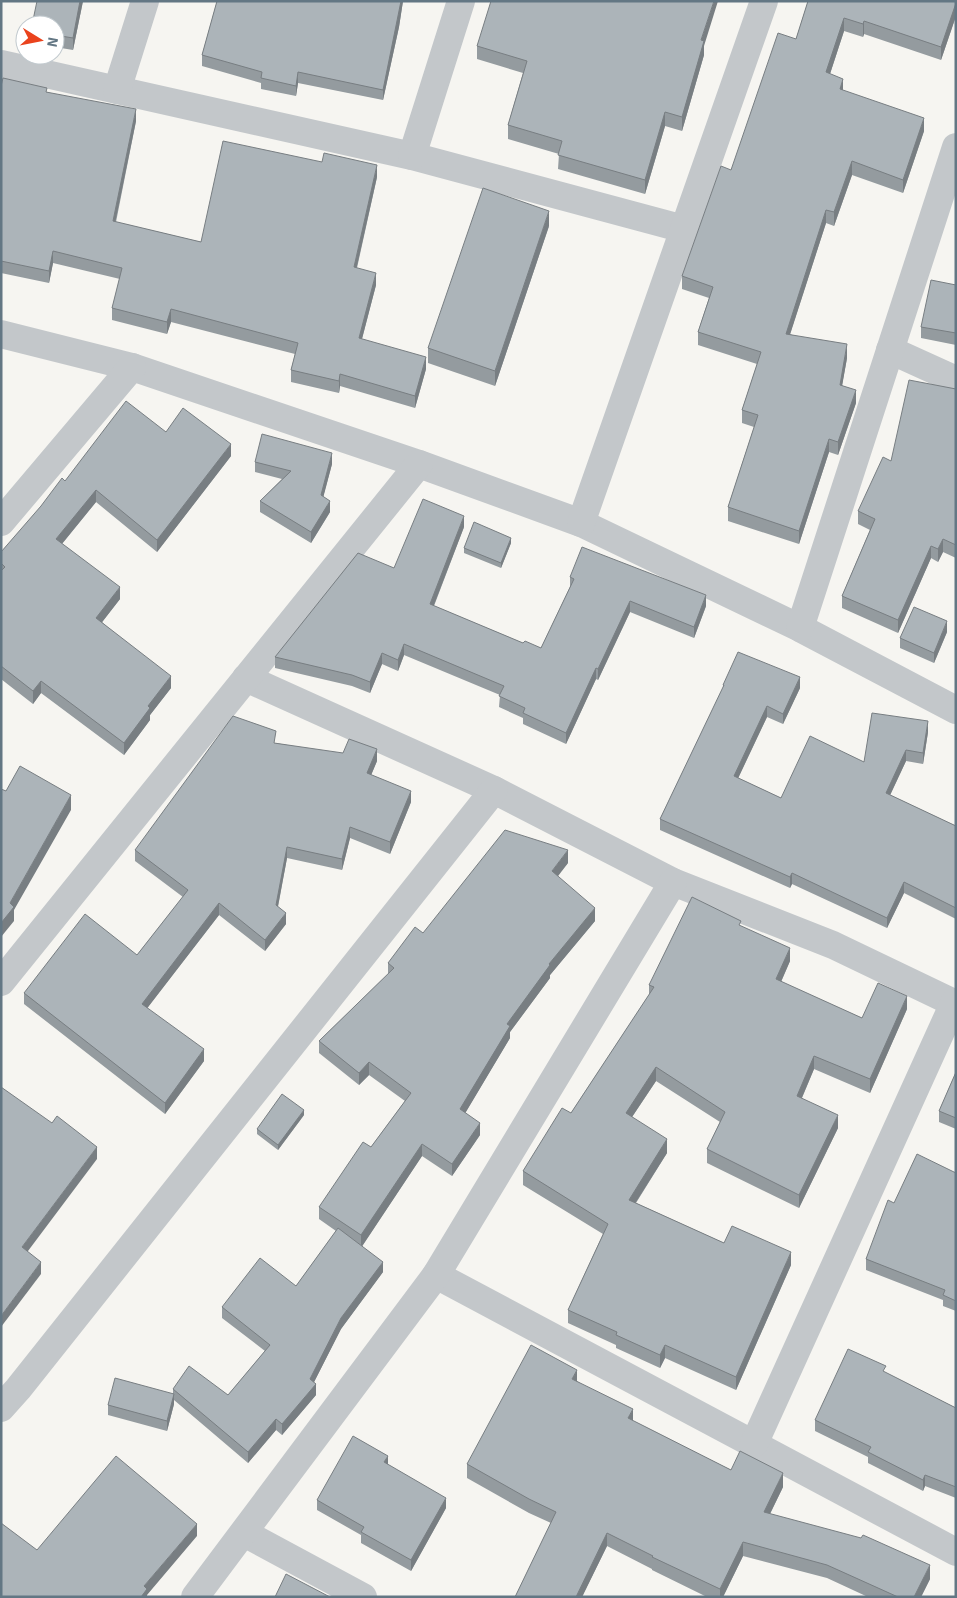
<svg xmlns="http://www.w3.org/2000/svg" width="957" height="1598" font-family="Signika,sans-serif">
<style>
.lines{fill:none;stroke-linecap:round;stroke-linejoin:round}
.minor{stroke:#c3c7ca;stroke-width:28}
.wall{fill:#949b9f}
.shaded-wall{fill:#787e82}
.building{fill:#acb4b9;stroke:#787e82}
</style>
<rect width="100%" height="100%" fill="#f6f5f1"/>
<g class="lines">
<g class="minor">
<polyline points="1,64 412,156 684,229"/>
<polyline points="117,90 145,1"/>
<polyline points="412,156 461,1"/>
<polyline points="1,334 132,367 419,464 581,523 800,628 956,710"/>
<polyline points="890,350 956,380"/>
<polyline points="1,522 132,367"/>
<polyline points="581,523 764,1"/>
<polyline points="800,628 956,147"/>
<polyline points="246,678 494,790 673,882 833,945 956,1004"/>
<polyline points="1,982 419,464"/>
<polyline points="436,1275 956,1552"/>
<polyline points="1,1408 18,1389 494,790"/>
<polyline points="754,1444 954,1003"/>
<polyline points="244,1533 363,1597"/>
<polyline points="195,1597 436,1275 673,882"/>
</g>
</g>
<g class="wall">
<polygon points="83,1 73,50 55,47 55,25"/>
<polygon points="217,1 403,1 399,27 383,100 298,83 296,96 261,89 261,83 202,66 202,55"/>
<polygon points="808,1 956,1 956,16 941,60 864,34 863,37 844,31 830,74 843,90 924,131 903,193 852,175 834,226 826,223 790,334 847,358 842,385 856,403 838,455 829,452 799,544 728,521 728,507 754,427 742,423 742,410 757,364 698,345 698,332 709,298 682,289 682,276 731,170 796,39"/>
<polygon points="477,46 704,46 704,55 682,131 665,126 645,194 558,169 559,154 508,139 508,125 523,73 477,59"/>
<polygon points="1,86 47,92 136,121 116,222 201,242 377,177 357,268 376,285 362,339 426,369 415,408 340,386 339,393 291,382 291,370 295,354 171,322 167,334 112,320 112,308 120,279 53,263 49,283 1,273"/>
<polygon points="549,226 495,386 428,363 428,348"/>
<polygon points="956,285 956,345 921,338 921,327"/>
<polygon points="956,389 956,558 943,552 938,562 931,558 898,633 842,608 842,596 870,530 858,524 858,511 891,461"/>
<polygon points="166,432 231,456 157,552 96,502 62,544 120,599 102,622 171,688 150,715 150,720 124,755 41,693 33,704 1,679 1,552 65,481"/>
<polygon points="255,462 332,464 323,497 330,512 311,543 260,512 260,501 282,479 255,472"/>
<polygon points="464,527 434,606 523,643 541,648 570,587 570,577 706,606 694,638 630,612 598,680 596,679 566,744 523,724 523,718 499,707 500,695 404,655 398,671 382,664 370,693 352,686 275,668 275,657 394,568"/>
<polygon points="511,543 501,568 464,553 464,548"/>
<polygon points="947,632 934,663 900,648 900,638"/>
<polygon points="723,685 800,688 783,724 767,717 738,778 781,798 864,762 928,732 923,764 906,761 890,795 956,826 956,919 904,893 887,928 792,884 790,888 660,830 660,819 723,688"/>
<polygon points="276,743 377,761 371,775 411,802 390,854 350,838 342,870 287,858 278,907 286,924 265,951 219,915 147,1008 204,1061 165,1114 24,1004 24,993 137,955 183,897 135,861 135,850"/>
<polygon points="568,863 557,876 595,921 550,975 550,978 510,1032 510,1038 465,1113 480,1135 452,1176 422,1156 362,1246 383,1272 341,1329 314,1382 316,1395 282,1435 276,1430 248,1463 174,1400 174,1404 167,1431 108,1415 108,1405 173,1394 173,1389 228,1395 265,1351 222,1318 222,1307 296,1286 336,1231 319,1219 319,1207 371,1147 405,1101 369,1075 359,1085 319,1053 319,1041 388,974 388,963 423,933"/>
<polygon points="741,926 790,961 781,982 862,1018 907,1009 870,1093 814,1069 802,1098 838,1128 799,1208 707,1163 707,1149 720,1122 656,1081 632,1117 667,1153 636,1203 724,1243 791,1265 736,1390 665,1358 660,1368 616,1348 616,1345 568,1323 568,1310 603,1234 523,1185 523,1171 571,1113 649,995 649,985"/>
<polygon points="956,1072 956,1129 939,1122 939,1111"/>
<polygon points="304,1115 278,1150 257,1134 257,1129"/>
<polygon points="956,1173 956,1311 943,1306 943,1300 866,1270 866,1259 894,1203"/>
<polygon points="886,1373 956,1408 956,1498 925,1486 923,1491 868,1463 868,1457 815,1431 815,1420"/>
<polygon points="577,1381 633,1421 731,1470 783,1487 770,1514 930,1579 921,1597 868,1597 827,1578 743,1556 723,1597 707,1597 652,1570 652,1569 607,1546 582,1597 515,1597 551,1523 529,1513 467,1478 467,1464"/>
<polygon points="388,1465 446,1508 411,1571 361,1543 361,1535 317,1510 317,1500"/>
</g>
<g class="shaded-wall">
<polygon points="80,1 83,1 73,50 73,38"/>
<polygon points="401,1 403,1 399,27 383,100 383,90"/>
<polygon points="714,1 718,1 704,46 704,55 682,131 682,117 701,40"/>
<polygon points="956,3 956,16 941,60 941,47"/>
<polygon points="844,18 844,31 826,86 826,72"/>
<polygon points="864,21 864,34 863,37 863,24"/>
<polygon points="298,72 298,83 296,96 296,86"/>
<polygon points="843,79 843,92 840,89"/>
<polygon points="136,109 136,121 113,233 113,221"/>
<polygon points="665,112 665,126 645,194 645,180"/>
<polygon points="924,118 924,131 903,193 903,180"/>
<polygon points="852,161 852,175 834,226 834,212"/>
<polygon points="377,165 377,177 354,279 354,267"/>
<polygon points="826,210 826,223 786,347 786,334"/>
<polygon points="549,211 549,226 495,386 495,371"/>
<polygon points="53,251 53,263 49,283 49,271"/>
<polygon points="376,273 376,285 359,350 359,338"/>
<polygon points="171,309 171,322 167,334 167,322"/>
<polygon points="847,344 847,358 840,398 840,385"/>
<polygon points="426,357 426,369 415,408 415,396"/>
<polygon points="340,374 340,386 339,393 339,381"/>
<polygon points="856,390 856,403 838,455 838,442"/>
<polygon points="829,439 829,452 799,544 799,531"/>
<polygon points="231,444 231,456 157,552 157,540"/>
<polygon points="332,453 332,464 321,506 321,495"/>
<polygon points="96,490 96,502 56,551 56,539"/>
<polygon points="330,501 330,512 311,543 311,532"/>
<polygon points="464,516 464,527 430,615 430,604"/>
<polygon points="511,538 511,543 501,568 501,563"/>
<polygon points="943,539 943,552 938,562 938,549"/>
<polygon points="931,546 931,558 898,633 898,620"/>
<polygon points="120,587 120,599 96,630 96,618"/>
<polygon points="706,595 706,606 694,638 694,627"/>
<polygon points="630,601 630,612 598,680 598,669"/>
<polygon points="947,621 947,632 934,663 934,653"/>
<polygon points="404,644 404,655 398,671 398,660"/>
<polygon points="382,653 382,664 370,693 370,682"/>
<polygon points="596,668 596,679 566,744 566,733"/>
<polygon points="171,676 171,688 150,715 150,720 124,755 124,743 148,706"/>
<polygon points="800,677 800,688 783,724 783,714"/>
<polygon points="41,681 41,693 33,704 33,691"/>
<polygon points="767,706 767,717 734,787 734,776"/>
<polygon points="928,721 928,732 923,764 923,753"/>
<polygon points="377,749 377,761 367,785 367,773"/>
<polygon points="906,750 906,761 886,804 886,793"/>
<polygon points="411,791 411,802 390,854 390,842"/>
<polygon points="71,795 71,810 14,910 14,921 1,937 1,923 10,903"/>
<polygon points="350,827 350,838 342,870 342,859"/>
<polygon points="287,847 287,858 276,916 276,905"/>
<polygon points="568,850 568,863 552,884 552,871"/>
<polygon points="792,873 792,884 790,888 790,877"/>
<polygon points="904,882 904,893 887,928 887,918"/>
<polygon points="219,903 219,915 142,1015 142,1004"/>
<polygon points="595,908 595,921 550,975 550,978 510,1032 510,1038 460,1122 460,1109 507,1024 549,964"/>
<polygon points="286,913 286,924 265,951 265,940"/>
<polygon points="790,948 790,961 776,993 776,979"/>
<polygon points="907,996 907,1009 870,1093 870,1079"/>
<polygon points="204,1049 204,1061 165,1114 165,1103"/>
<polygon points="814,1056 814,1069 797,1109 797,1096"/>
<polygon points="369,1062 369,1075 359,1085 359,1073"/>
<polygon points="656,1067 656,1081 626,1126 626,1113"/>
<polygon points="304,1110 304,1115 278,1150 278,1145"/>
<polygon points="838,1115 838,1128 799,1208 799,1195"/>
<polygon points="480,1123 480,1135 452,1176 452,1164"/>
<polygon points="667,1139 667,1153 629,1213 629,1200"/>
<polygon points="422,1144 422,1156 361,1248 361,1235"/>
<polygon points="97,1147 97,1159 22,1259 22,1247"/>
<polygon points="791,1252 791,1265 736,1390 736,1377"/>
<polygon points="41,1262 41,1274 1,1327 1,1316"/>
<polygon points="383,1262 383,1272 341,1329 310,1390 310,1379 341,1318"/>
<polygon points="665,1345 665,1358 660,1368 660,1355"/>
<polygon points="577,1370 577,1384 572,1379"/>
<polygon points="316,1384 316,1395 282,1435 282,1424"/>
<polygon points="174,1394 174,1404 167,1431 167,1421"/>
<polygon points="633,1409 633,1422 628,1418"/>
<polygon points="276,1419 276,1430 248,1463 248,1452"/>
<polygon points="388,1456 388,1466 384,1462"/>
<polygon points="783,1473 783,1487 764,1526 764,1512"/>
<polygon points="925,1475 925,1486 923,1491 923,1480"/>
<polygon points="446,1498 446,1508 411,1571 411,1560"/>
<polygon points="197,1524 197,1536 147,1595 147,1597 141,1597 144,1586"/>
<polygon points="607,1533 607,1546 582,1597 576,1597"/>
<polygon points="743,1542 743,1556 723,1597 720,1597 720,1589"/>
<polygon points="930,1565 930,1579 921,1597 914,1597"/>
</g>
<g class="building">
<polygon points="37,1 80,1 73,38 55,35 55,25 32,25"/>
<polygon points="217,1 401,1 383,90 298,72 296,86 261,78 262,72 202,55"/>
<polygon points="491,1 714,1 701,40 704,41 682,117 665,112 645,180 558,155 562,141 508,125 527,61 477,46"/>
<polygon points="808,1 956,1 956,3 941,47 864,21 863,24 844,18 826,72 843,79 840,89 924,118 903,180 852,161 834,212 826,210 786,334 847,344 840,385 856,390 838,442 829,439 799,531 728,507 758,415 742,410 761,352 698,332 713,287 682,276 721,166 731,170 778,33 796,39"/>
<polygon points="3,78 47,88 46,92 136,109 113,221 201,242 223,141 322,162 324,153 377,165 354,267 376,273 359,338 426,357 415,396 340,374 339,381 291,370 298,343 171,309 167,322 112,308 122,268 53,251 49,271 1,261 1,86"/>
<polygon points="483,188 549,211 495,371 428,348"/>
<polygon points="931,280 956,285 956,333 921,327"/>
<polygon points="909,380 956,389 956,545 943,539 938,549 931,546 898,620 842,596 875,519 858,511 883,457 891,461"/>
<polygon points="126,401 166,432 183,408 231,444 157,540 96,490 56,539 120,587 96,618 171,676 148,706 150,708 124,743 41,681 33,691 1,666 1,571 5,567 1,563 1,552 41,506 62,478 65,481"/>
<polygon points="262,434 332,453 321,495 330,501 311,532 260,501 291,471 255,462"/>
<polygon points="423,499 464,516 430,604 523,643 525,641 541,648 574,579 570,577 582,547 706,595 694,627 630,601 598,669 596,668 566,733 523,713 525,708 499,696 504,686 404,644 398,660 382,653 370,682 352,675 275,657 358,553 394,568"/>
<polygon points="474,522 511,538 501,563 464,548"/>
<polygon points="914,607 947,621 934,653 900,638"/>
<polygon points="738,652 800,677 783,714 767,706 734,776 781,798 810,736 864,762 872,713 928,721 923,753 906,750 886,793 956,826 956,908 904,882 887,918 792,873 790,877 660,819 724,685 723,685"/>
<polygon points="233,716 276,731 274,743 343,753 349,739 377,749 367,773 411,791 390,842 350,827 342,859 287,847 276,905 286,913 265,940 219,903 142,1004 204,1049 165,1103 24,993 85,914 137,955 188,890 135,850"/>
<polygon points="20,766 71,795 10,903 14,907 1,923 1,789 6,791"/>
<polygon points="505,830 568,850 552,871 595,908 549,964 550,965 507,1024 510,1026 460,1109 480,1123 452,1164 422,1144 361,1235 319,1207 363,1142 371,1147 411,1093 369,1062 359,1073 319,1041 394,968 388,963 415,927 423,933"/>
<polygon points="692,897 741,921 739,925 790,948 776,979 862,1018 878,983 907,996 870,1079 814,1056 797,1096 838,1115 799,1195 707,1149 725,1112 656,1067 626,1113 667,1139 629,1200 724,1243 732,1226 791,1252 736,1377 665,1345 660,1355 616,1335 617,1332 568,1310 608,1224 523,1171 562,1108 571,1113 654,987 649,985"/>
<polygon points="956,1072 956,1118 939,1111"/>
<polygon points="1,1087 52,1123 57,1116 97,1147 22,1247 41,1262 1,1316"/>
<polygon points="282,1094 304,1110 278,1145 257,1129"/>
<polygon points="917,1154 956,1173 956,1301 943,1295 945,1290 866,1259 888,1200 894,1203"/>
<polygon points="338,1228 383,1262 341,1318 310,1379 316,1384 282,1424 276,1419 248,1452 173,1389 189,1366 228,1395 270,1345 222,1307 260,1258 296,1286"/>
<polygon points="531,1345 577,1370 572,1379 633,1409 628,1418 731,1470 740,1451 783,1473 764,1512 861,1538 863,1535 930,1565 914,1597 898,1597 827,1565 743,1542 720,1589 652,1557 653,1556 607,1533 576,1597 515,1597 556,1512 529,1499 467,1464"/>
<polygon points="848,1349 886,1366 883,1371 956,1408 956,1487 925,1475 923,1480 868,1452 871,1447 815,1420"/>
<polygon points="115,1378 174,1394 167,1421 108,1405"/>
<polygon points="353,1436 388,1456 384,1462 446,1498 411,1560 361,1532 364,1527 317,1500"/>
<polygon points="116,1456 197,1524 144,1586 147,1589 141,1597 1,1597 1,1523 37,1550"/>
<polygon points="286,1574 330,1597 275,1597"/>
</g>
<rect width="957" height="1598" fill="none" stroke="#637784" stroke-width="5"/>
<g transform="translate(40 40) rotate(100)"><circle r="24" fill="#ffffff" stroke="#c1c9ce"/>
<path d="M0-4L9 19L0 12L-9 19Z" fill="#ea431d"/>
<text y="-8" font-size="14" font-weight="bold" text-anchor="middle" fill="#637784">N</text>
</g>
</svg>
